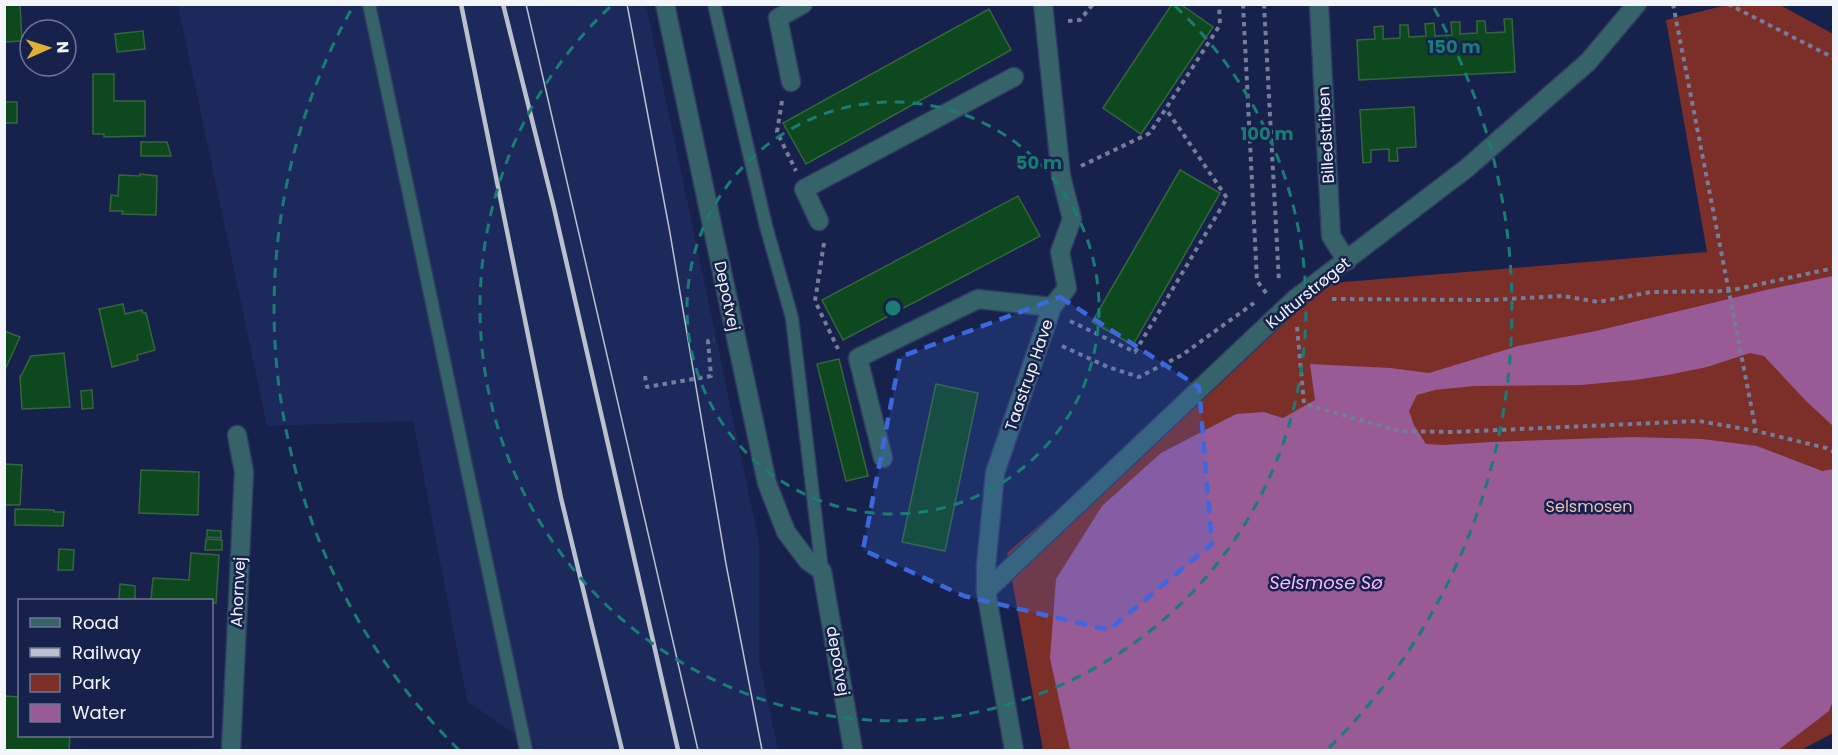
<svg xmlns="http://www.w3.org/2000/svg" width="1838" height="755" font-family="Poppins,sans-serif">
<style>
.built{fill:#1b2a5a}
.green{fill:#7b2f28}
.water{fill:#985b96}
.building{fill:#0e481e;stroke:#37643e;stroke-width:1.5}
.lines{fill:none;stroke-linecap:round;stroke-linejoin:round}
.lane-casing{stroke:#303b61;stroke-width:15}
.street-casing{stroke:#303b61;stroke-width:21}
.path{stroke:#757d97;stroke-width:4;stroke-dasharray:4.5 4.5;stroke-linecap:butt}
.lane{stroke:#36636a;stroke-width:12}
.street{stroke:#36636a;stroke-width:18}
.tram{stroke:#bbc0ce;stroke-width:1.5}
.rail{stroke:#bbc0ce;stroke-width:4.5}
.marked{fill:#3d67dd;fill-opacity:0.2;stroke:#3d67dd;stroke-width:4.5;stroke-dasharray:12 8;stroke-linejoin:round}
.ring{fill:none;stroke:#1a7c75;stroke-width:3;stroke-dasharray:10 8}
.labels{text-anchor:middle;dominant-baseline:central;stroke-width:5;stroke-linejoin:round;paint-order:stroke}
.street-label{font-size:16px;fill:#f2f5fa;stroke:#16224c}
.park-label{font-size:16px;fill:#f0bfb8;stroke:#16224c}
.water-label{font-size:18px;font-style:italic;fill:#fdb9fa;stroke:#16224c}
.centre{fill:#1a7c75;stroke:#16224c;stroke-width:3}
.ring-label{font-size:18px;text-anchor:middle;font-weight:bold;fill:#1a7c75;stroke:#16224c;stroke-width:5;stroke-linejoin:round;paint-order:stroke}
</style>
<rect width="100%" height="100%" fill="#16224c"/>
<polygon class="built" points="178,5 646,5 759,542 759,660 778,750 538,750 467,701 413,421 267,426"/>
<polygon class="green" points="1727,5 1780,5 1833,34 1833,733 1801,750 1043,750 1007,553 1320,284 1707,252 1666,20"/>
<polygon class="water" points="1833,276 1833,426 1806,401 1764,356 1750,353 1707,367 1668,375 1635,380 1581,385 1474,386 1435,390 1417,395 1409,411 1414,425 1426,444 1443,445 1491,442 1633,437 1702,439 1757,446 1822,471 1833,469 1833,701 1829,711 1778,750 1070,750 1050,658 1056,579 1102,506 1161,453 1236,414 1264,412 1283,418 1315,400 1310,364 1390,368 1429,373 1518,346 1596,331 1766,290"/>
<g class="building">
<polygon points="20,4 22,41 4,42 4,5"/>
<polygon points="1172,4 1180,4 1213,27 1141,134 1103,108"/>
<polygon points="989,9 1011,50 806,164 783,123"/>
<polygon points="1504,19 1512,19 1515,72 1359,80 1357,40 1375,39 1374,27 1383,26 1383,39 1400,38 1400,25 1408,25 1409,37 1426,36 1425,24 1434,23 1435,36 1452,35 1451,22 1460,22 1460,34 1477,33 1477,21 1485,21 1486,33 1505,32"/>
<polygon points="143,31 145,49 117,52 115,34"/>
<polygon points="93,74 114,74 114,101 145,101 145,136 104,137 104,134 93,134"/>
<rect x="4" y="102" width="13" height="21"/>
<polygon points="1414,107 1416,147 1397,148 1398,161 1389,161 1389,149 1371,150 1371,162 1363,163 1360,110"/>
<polygon points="141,142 167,142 171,156 141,156"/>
<polygon points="1180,170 1220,193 1133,345 1092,322"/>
<polygon points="140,174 157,176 156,215 122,214 123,211 110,211 111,195 118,196 119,175 140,176"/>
<polygon points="1018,196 1040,236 843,340 822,300"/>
<polygon points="123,304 125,314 142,310 143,313 146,313 155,350 137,355 138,360 112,367 99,309"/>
<polygon points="4,331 20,337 4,372"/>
<polygon points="64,353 70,407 22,409 20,376 21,376 31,356"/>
<polygon points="839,359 868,476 846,481 817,364"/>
<polygon points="936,384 978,393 945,551 902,542"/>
<polygon points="92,390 93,408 82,409 81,391"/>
<polygon points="4,464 22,465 20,505 4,505"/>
<polygon points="141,470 199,472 198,515 139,513"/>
<polygon points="15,509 54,510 54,512 64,512 63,526 15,525"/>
<polygon points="207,530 221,531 221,538 207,537"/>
<polygon points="206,539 222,540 222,550 205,550"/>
<polygon points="59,549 74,550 73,570 58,570"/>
<polygon points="191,553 219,555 216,603 212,603 212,600 151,600 153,578 189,580"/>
<polygon points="120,584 135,586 135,600 119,600"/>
<polygon points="4,696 20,697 20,736 70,736 69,750 5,750"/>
</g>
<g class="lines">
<g class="lane-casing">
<g id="lane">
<polyline points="369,4 526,750"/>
<polyline points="714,4 766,226 792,318 822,571"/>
</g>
</g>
<g class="street-casing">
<g id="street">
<polyline points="665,4 767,483 786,532 808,561 822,571 853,750"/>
<polyline points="1319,4 1331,236 1347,261"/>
<polyline points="791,82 778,18 803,4"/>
<polyline points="819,221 804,189 1014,77"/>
<polyline points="883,458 858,358 978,299 1052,307"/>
<polyline points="986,591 1295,299 1467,168 1588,62 1637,4"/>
<polyline points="231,750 244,472 237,435"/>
<polyline points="1014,750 986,591 986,566 995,473 1052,307 1067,288 1060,252 1072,219 1061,176 1043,4"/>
</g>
</g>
<g class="path">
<polyline points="1243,4 1257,281 1267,294"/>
<polyline points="1264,4 1279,282"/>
<polyline points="1673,4 1756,431"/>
<polyline points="1728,4 1834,58"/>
<polyline points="1068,21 1080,20 1093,4"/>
<polyline points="782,101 777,132 796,171"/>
<polyline points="1081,166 1150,133 1220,25 1219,4"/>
<polyline points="824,243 815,301 838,349"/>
<polyline points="1332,299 1487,300 1563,296 1598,302 1651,292 1728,291 1834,268"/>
<polyline points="1070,321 1135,352 1227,198 1166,109"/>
<polyline points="1297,327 1304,404 1399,431 1454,432 1699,421 1756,431 1826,448 1834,452"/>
<polyline points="1062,346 1108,367 1139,377 1182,355 1254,303"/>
<polyline points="645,376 647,387 711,376 708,341 714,340"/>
</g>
<use href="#lane" class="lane"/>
<use href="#street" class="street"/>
<g class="tram">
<polyline points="526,4 698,750"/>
<polyline points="627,4 670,233 726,564 762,750"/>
</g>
<g class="rail">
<polyline points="461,4 561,498 622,750"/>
<polyline points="503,4 554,208 678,750"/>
</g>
</g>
<path class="marked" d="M 1060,297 L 1199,387 L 1212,544 L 1109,630 L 964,596 L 863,550 L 900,357 Z"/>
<g class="ring">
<circle cx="893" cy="308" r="206"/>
<path d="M1175 6A413 413 0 1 1 611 6"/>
<path d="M459 750A619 619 0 0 1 352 8M1434 8A619 619 0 0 1 1327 750"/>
</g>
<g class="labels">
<g class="street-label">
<text transform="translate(1326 135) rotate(-93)">Billedstriben</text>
<text transform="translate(1308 293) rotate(-39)">Kulturstrøget</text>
<text transform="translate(727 296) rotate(78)">Depotvej</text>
<text transform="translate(1029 375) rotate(-71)">Taastrup Have</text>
<text transform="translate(238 592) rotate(-87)">Ahornvej</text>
<text transform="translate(838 661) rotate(80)">depotvej</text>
</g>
<g class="park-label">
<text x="1589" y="506">Selsmosen</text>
</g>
<g class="water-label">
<text x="1326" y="582">Selsmose Sø</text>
</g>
</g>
<circle cx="893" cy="308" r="9" class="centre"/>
<g class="ring-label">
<text x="1454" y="53">150 m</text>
<text x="1267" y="140">100 m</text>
<text x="1039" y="169">50 m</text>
</g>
<rect width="1838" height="755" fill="none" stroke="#f2f5fa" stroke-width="12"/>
<rect x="18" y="599" width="195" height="138" fill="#16224c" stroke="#6e7692" stroke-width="1.5"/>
<rect x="30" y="618" width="30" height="9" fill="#36636a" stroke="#6e7692" stroke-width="1.5"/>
<text x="72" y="629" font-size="18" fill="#f2f5fa">Road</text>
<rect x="30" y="648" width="30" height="9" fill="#bbc0ce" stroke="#6e7692" stroke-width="1.5"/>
<text x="72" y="659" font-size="18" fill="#f2f5fa">Railway</text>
<rect x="30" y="674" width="30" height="18" fill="#7b2f28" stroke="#6e7692" stroke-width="1.5"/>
<text x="72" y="689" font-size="18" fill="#f2f5fa">Park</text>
<rect x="30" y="704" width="30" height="18" fill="#985b96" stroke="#6e7692" stroke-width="1.5"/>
<text x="72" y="719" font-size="18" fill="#f2f5fa">Water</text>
<g transform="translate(48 48) rotate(87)"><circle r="28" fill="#16224c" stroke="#6e7692" stroke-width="1.5"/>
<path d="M0-4.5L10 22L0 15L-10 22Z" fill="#ddb133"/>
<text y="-9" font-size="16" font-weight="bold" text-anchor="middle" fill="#f2f5fa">N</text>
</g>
</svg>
